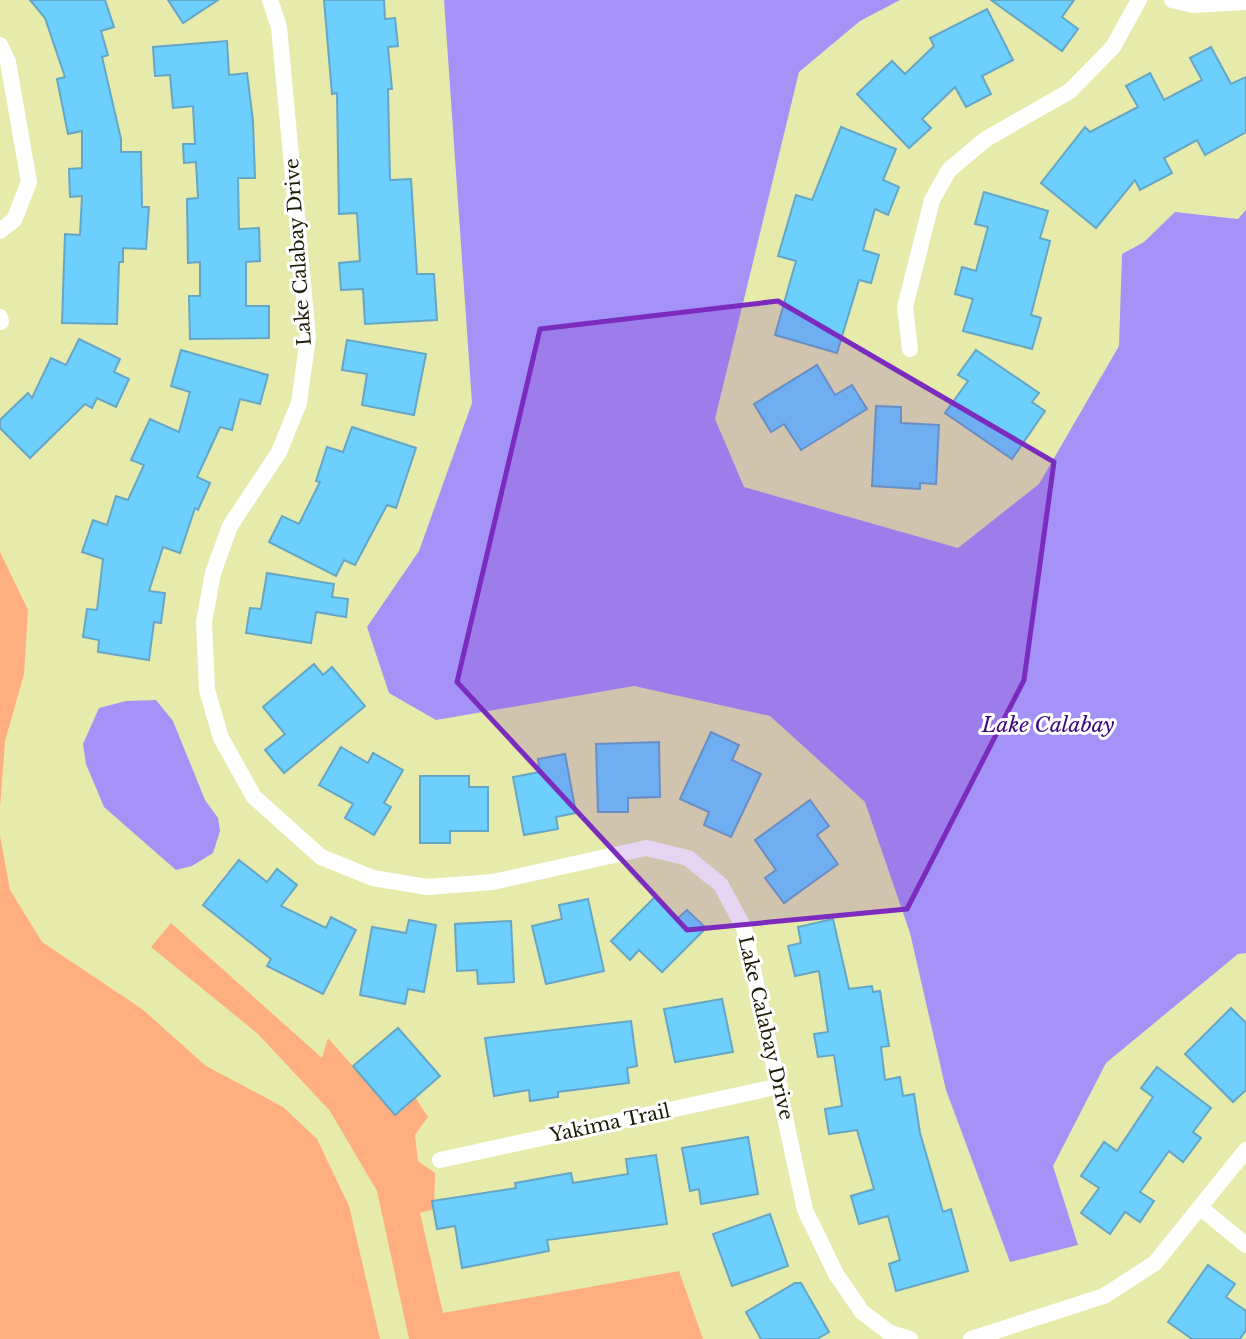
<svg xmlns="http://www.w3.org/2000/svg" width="1246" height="1339" font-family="'Libre Baskerville',serif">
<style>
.green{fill:#feae7f}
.water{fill:#a592f6}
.building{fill:#6ccffd;stroke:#65a6c7;stroke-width:2}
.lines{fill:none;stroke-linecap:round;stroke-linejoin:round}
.street{stroke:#fff;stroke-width:16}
.marked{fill:#7b2cbf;fill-opacity:0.2;stroke:#7b2cbf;stroke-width:5;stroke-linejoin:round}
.labels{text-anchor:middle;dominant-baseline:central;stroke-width:6;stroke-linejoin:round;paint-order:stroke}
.street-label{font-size:19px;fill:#1c1d05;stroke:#fff}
.water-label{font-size:21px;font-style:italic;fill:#390680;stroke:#fff}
</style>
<rect width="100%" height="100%" fill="#e6eaaa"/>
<g class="green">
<polygon points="0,552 28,610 24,674 5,741 0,808"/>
<polygon points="0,836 10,890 42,942 142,1009 206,1066 283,1107 317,1139 349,1206 380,1339 0,1339"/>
<polygon points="171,923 322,1058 328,1038 395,1114 415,1097 428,1117 415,1135 418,1161 435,1173 434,1209 420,1213 443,1313 679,1271 703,1339 409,1339 377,1191 330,1111 257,1033 151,947"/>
</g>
<g class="water">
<polygon points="444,0 900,0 860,21 799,72 715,419 744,487 958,548 1039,484 1119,346 1122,254 1144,242 1175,212 1238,219 1246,210 1246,953 1238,954 1106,1063 1053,1166 1078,1245 1010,1262 946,1090 910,933 865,802 770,716 634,686 436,720 389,693 367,627 419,551 472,403"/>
<polygon points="156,700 173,721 205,800 218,818 220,831 213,853 192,866 176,870 104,807 86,764 83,744 99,708 126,701"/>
</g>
<g class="building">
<polygon points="30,0 105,0 114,27 101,31 108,55 102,57 121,139 121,152 141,152 142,207 149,207 146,249 123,248 123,262 119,262 117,324 62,323 65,234 80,235 82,196 70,197 69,169 82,168 82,131 68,134 57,79 65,77 45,18"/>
<polygon points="168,0 218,0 183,23"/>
<polygon points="324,0 384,0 385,19 395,18 398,46 388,47 392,89 388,89 390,180 411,179 417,274 434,274 437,320 365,324 363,289 341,290 339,263 360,261 357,213 339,214 337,93 332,94"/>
<polygon points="991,0 1074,0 1062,17 1078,29 1062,51"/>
<polygon points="987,9 1013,60 982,76 991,94 966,107 955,87 922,119 931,128 909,148 857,94 892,61 905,74 934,46 930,38"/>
<polygon points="227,41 229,75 247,73 253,121 255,178 238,178 239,229 259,228 260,261 246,262 246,306 269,306 269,338 190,339 189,296 200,296 200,262 188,263 187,199 198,198 196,162 184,163 183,144 195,144 193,106 173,108 170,75 155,76 153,47"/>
<polygon points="1211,47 1231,84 1246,77 1246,132 1205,155 1197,140 1164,158 1172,173 1140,190 1135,180 1096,228 1041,183 1085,127 1090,132 1138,107 1126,86 1150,73 1164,100 1202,80 1190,58"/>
<polygon points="841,127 896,149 883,180 899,187 888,215 875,209 863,250 879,255 871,283 859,280 837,353 775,335 796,261 778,256 796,195 812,200"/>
<polygon points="984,192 1048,211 1040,238 1050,241 1031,315 1041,318 1032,349 963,331 973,299 955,294 962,267 976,271 988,227 975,224"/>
<polygon points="79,339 120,359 114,372 129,379 116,407 97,398 92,408 85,404 30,458 0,428 0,420 28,393 32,398 51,358 66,365"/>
<polygon points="347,340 426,354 414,415 362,405 367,374 342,370"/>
<polygon points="181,350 268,375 260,404 240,399 232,430 220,427 197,477 210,483 198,510 195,508 180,553 163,547 149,591 165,593 161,623 154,622 149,660 98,652 99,640 83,637 87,609 97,610 103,559 82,552 93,520 107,525 116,496 128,500 144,465 131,460 150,419 179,432 190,392 171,386"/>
<polygon points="976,350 1039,393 1032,402 1045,411 1012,459 945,413 968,381 958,375"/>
<polygon points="817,365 835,395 852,385 867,409 801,450 784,424 771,432 754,404"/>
<polygon points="876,406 901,407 901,423 939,425 936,484 920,483 920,489 872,486"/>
<polygon points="352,427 416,448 396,508 387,505 355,565 344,560 336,576 269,542 282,516 299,524 320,482 316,481 327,447 343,452"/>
<polygon points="267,573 334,584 332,597 348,599 346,617 316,612 311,643 246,633 250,608 261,609"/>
<polygon points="314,664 323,675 332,667 365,706 284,773 265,750 285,734 263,707"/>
<polygon points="711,732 739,745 732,760 761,774 731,837 704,825 709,812 680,799"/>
<polygon points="659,742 660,797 628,798 628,812 598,812 596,744"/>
<polygon points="341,747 368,763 373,753 403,770 384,803 391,807 374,835 345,818 353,804 319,785"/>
<polygon points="565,754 576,813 556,817 558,829 524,835 513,777 540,772 538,759"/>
<polygon points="420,776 469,776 469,787 488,787 488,831 450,831 450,843 420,843"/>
<polygon points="810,800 829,826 817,835 838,864 784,903 765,878 776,870 755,840"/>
<polygon points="239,860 267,882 277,869 297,885 281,906 326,928 331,917 356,930 323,994 267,966 271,959 203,905"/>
<polygon points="656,896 678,918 687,910 706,928 662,972 639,950 630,960 611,941"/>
<polygon points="588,899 604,971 546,984 532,926 562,919 559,905"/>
<polygon points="833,919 849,989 872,986 873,992 880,991 889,1046 881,1047 885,1080 900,1077 903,1096 914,1094 920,1133 943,1212 951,1209 968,1271 896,1291 889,1264 900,1260 888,1216 859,1224 851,1196 874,1189 857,1130 829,1134 825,1109 842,1106 834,1055 818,1057 814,1034 828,1032 819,971 795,976 788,946 801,943 798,927"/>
<polygon points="409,920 436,925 424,992 408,989 405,1004 360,995 372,927 406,933"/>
<polygon points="511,921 514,982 478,984 477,970 457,971 455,924"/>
<polygon points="722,999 733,1052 675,1062 664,1009"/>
<polygon points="1231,1008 1246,1023 1246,1090 1233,1102 1185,1054"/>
<polygon points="631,1021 637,1066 627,1068 629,1083 558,1092 558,1097 530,1101 529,1090 494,1096 485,1038"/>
<polygon points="398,1028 440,1076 395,1115 353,1066"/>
<polygon points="1157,1067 1211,1108 1193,1132 1201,1138 1183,1162 1169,1151 1140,1192 1154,1201 1140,1222 1125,1212 1110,1234 1081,1213 1099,1188 1081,1176 1104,1142 1117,1151 1153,1097 1141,1088"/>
<polygon points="748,1137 758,1194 701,1204 699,1189 690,1191 682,1148"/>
<polygon points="656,1155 667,1224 547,1240 549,1251 462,1268 455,1226 437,1229 432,1201 516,1188 515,1183 571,1173 573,1183 628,1174 626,1159"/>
<polygon points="770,1214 788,1266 732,1286 713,1234"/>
<polygon points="1208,1265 1235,1284 1226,1297 1246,1311 1246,1330 1240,1339 1192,1339 1168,1322"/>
<polygon points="795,1283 801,1283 829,1332 817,1339 761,1339 746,1312"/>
</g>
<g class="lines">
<g class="street">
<polyline points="270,0 279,27 308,337 299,403 279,452 230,526 213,573 204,622 207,690 221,738 254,797 321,857 373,878 427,887 493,882 646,848 688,858 721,885 744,928 805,1210 836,1274 862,1312 890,1333 910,1339"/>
<polyline points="1172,0 1193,5 1246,2"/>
<polyline points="0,45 8,62 29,182 14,220 0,231"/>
<polyline points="0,317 1,322"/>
<polyline points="910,349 905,307 932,200 949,170 986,139 1070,91 1113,47 1139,0"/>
<polyline points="440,1160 780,1086"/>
<polyline points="1201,1208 1246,1245"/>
<polyline points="971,1339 1104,1296 1155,1263 1246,1150"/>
</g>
</g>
<path class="marked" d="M 778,301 L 1054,462 L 1024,680 L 907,909 L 687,930 L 457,682 L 540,329 Z"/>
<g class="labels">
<g class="street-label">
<text transform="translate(298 252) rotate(-94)">Lake Calabay Drive</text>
<text transform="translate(766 1028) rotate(77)">Lake Calabay Drive</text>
<text transform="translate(610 1123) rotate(-12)">Yakima Trail</text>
</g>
<g class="water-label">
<text x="1048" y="725">Lake Calabay</text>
</g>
</g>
</svg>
